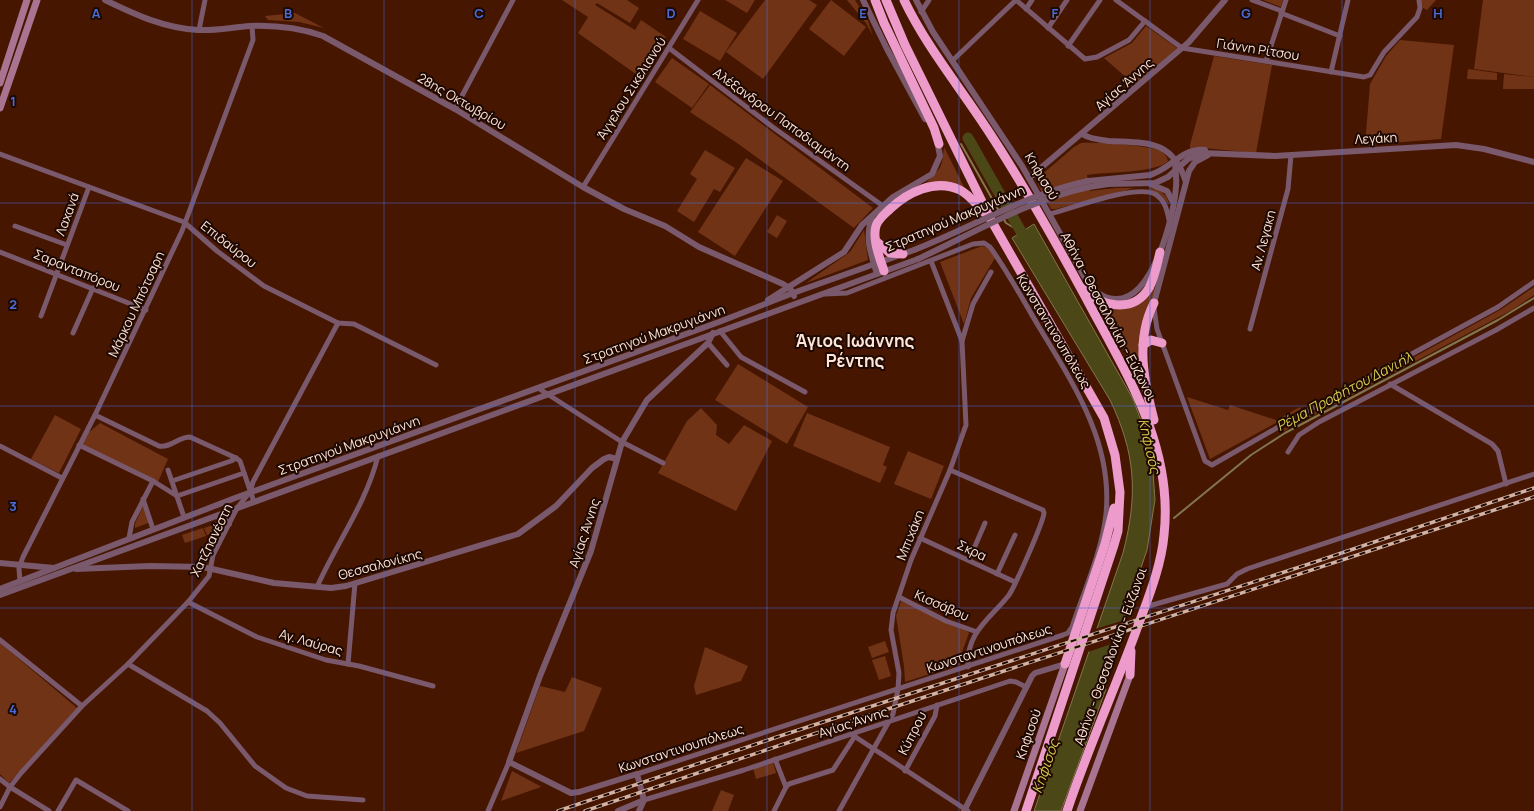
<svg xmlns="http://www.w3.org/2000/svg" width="1534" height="811" font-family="Manrope,sans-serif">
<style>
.green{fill:#713316}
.water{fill:#4c4716;stroke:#817650}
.pier{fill:#461600}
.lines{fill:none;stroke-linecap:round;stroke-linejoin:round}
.stream{stroke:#817650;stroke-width:2}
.river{stroke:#4c4716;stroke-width:11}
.minor{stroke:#79596b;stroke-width:5}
.tertiary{stroke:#79596b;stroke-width:6}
.secondary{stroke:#a87492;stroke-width:7}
.motorway{stroke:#ec9bcb;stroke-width:9}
.rail-casing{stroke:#d2b2a5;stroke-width:3.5}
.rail{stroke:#1e0902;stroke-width:2;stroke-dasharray:6;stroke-linecap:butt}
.tertiary-bridge{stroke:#79596b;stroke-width:6}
.grid{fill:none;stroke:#4a6cd8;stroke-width:1;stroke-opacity:0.55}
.labels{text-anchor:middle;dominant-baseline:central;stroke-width:4;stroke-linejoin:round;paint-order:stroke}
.street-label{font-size:13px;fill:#fee4d9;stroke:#1e0902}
.water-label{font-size:14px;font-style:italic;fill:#d7cb4e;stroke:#1e0902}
.district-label{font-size:17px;font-weight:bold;fill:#fee4d9;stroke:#1e0902}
.grid-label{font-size:13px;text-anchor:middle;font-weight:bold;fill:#4a6cd8;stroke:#1e0902;stroke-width:4;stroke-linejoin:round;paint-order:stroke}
</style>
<rect width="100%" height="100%" fill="#461600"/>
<g class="green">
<polygon points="562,0 627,0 639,8 630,23 597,3 595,5 635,30 641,20 666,37 640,77 578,33 588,17"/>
<polygon points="725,0 755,0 747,13"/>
<polygon points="765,0 809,0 817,5 763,79 726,52"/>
<polygon points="831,0 866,27 844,56 809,29"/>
<polygon points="847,0 855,0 868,21 873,36 866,23"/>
<polygon points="1263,0 1283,0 1281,7"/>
<polygon points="1421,0 1436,0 1427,10 1423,8"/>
<polygon points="1483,0 1534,0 1534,77 1474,69"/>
<polygon points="700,11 737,33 720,61 683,39"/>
<polygon points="295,13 324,28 299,22 268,20 265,16"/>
<polygon points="1146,26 1177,48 1135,85 1104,58 1132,43"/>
<polygon points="1400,40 1454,45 1441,139 1365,145 1370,84 1386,56"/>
<polygon points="1214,56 1272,65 1256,153 1203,148 1190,149 1190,145"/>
<polygon points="672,58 709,84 692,108 655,82"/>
<polygon points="1468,69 1497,73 1497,80 1467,79"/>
<polygon points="1504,74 1534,77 1534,89 1503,89"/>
<polygon points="710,85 873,208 854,228 737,143 690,112"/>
<path d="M 1081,143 C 1096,142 1147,145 1160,151 C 1164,153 1167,156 1168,161 C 1157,173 1105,172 1087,175 L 1090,191 L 1116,188 L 1134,188 L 1056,209 L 1051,209 L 1038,185 L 1039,177 L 1074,147 Z"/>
<path d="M 944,147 L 964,187 L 926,183 C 942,165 941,172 944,147 Z"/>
<polygon points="705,150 735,168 720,192 714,189 694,222 677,211 697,179 690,174"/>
<polygon points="746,158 783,181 735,256 698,232"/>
<path d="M 1149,188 C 1159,189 1168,194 1169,205 L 1161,195 L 1148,189 Z"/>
<polygon points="777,215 787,221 777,238 767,232"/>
<polygon points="864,230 868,260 806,283 850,252"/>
<polygon points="982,246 990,249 995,258 971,298 964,324 940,262"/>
<polygon points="1153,287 1155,289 1140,359 1140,376 1138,376 1097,304 1116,307"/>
<polygon points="1534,287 1534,295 1512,310 1284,431 1283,429 1500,310"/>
<polygon points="738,364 808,407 787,444 715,400"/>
<polygon points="1187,397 1228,410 1230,405 1276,420 1300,407 1301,409 1210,459"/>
<polygon points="701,408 717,425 716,435 729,444 744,425 772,441 736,511 658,473 687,421"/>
<polygon points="807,413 890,447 883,465 887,467 880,483 793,446"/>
<polygon points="55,415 81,429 59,473 31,459"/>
<polygon points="100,423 168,459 158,482 82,445 88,433"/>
<polygon points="908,451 944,466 931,499 894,484"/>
<polygon points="143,506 151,522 135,528 135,524"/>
<polygon points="216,524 218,532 207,535 204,528"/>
<polygon points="203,528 206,536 185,543 182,535"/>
<polygon points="901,601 967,631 969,633 962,652 961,664 905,682 904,666 896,616"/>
<polygon points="885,641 889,652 872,658 868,647"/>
<polygon points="0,643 77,708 9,783 0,774"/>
<polygon points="705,647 748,666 741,681 696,695 694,686"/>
<polygon points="885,656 891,676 879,680 872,660"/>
<polygon points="572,677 602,688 584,731 516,753 540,686 565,692"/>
<polygon points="773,762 776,773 756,779 753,768"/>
<polygon points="512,771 540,786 541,787 501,801"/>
<polygon points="721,790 734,795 728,811 712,811"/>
</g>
<path class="water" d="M 1034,224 L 1133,399 L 1146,434 L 1152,459 L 1155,500 L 1147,550 L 1101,685 L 1106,689 L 1061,811 L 1034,811 L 1123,553 C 1138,495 1136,454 1110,400 L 1012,238 Z"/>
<polygon class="pier" points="1125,620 1117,642 1088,652 1095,629"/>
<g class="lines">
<g class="stream">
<polyline points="961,144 999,211"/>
<polyline points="1003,218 1006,223 1021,232"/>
<polyline points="1174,518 1251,455 1285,433 1498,320 1534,298"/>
</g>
<polyline class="river" points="968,138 1028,244"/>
<g class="minor">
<polyline points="1016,0 1085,59 1097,57 1129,40 1145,21"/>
<polyline points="1116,0 1182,48 1364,77 1370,75 1384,52 1417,17 1420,8 1419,0"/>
<polyline points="1252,0 1282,11"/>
<polyline points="1026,9 1032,0"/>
<polyline points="921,12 929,0"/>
<polyline points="1281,13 1340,36"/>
<polyline points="1048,28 1067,0"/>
<polyline points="199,30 205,0"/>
<polyline points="1068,46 1100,0"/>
<polyline points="669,48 774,128 883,206"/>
<polyline points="952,61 1016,0"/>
<polyline points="1266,61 1286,0"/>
<polyline points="1331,72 1348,0"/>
<polyline points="455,109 513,0"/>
<polyline points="0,154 184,222 217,251 264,286 338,323 354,324 436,365"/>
<polyline points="583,187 698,0"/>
<path d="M 1050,214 C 1073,208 1135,184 1155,194 C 1165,200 1167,210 1169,220"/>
<polyline points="15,226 67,245"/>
<polyline points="0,252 146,310"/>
<polyline points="1154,308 1157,329 1205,461 1212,465 1296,417 1498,307 1534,282"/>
<polyline points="41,316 89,187"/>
<polyline points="1250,329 1288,189 1291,155"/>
<polyline points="720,331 741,357 805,392"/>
<polyline points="73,333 93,288"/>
<polyline points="962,341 973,304 991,272"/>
<polyline points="708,343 727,365"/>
<polyline points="1390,384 1492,444 1498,451 1506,484"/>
<polyline points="538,388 622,442 663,463"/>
<path d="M 95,415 L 159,446 C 171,448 178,437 190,437 L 236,458 L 240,461 L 254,502"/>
<polyline points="79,445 153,481 177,496 244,473"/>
<polyline points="0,446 62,478"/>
<polyline points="1288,452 1299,435 1319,422 1496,330 1534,308"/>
<polyline points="168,470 184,517"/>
<path d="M 950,470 L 1043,510 L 1044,513 C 1043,523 1015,586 1009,595 C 990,619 966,632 968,667"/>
<polyline points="172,481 231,461 236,458"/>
<polyline points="143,499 153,529"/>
<polyline points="129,538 132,522 153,481"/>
<polyline points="920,538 1015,582"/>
<polyline points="969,560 985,523"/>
<polyline points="997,574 1015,535"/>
<polyline points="20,582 19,568 23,557 95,415 182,231 253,40 252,26"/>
<path d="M 317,587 C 337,542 366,504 378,456"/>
<polyline points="899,597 946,621 977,632"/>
<polyline points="188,602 257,637 326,660 359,666 433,686"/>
<polyline points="1145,607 1227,584 1237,574 1247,569 1534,474"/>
<polyline points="0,640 82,706"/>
<polyline points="128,664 207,711 220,723 255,766 286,788 307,796 363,800"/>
<polyline points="348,664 355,583"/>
<polyline points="851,734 968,811"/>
<polyline points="905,771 935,716 937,705"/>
<path d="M 637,774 L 1063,635 L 1068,633 L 1072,627 C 1084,591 1102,551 1106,514 C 1113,443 1074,385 1039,327 C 1023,300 1008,272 990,247 L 984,243 L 973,244 L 847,293 L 825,294"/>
<polyline points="0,779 10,787 49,811"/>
<polyline points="786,787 789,784 833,770 855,736"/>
<polyline points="644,800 744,770 1010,681 1016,682 1026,687"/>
<polyline points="0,807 10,787 21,773 82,706 128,664 188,602 209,576 213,555 237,508 250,492 253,482 338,323"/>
<polyline points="58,811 76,780 128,811"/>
<polyline points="488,811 509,762"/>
<polyline points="774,811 786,787 775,759"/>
<polyline points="839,811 893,714 898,689 899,673 891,630 893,613 911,560 950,470 966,425 962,341 931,261"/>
</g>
<g class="tertiary">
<path d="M 105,0 C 136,15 164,28 198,30 C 216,31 233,27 250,26 C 275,25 300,28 323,36 L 455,109 L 583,187 L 624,209 L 665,226 L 699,247 L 783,284 L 790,288 L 794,296"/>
<polyline points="863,0 887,49 925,119"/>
<path d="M 916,0 L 933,32 L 1022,166 L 1084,276 C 1092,289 1100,298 1115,299 C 1153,301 1174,216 1176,187 C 1177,178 1175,169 1175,160"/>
<path d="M 1082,134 C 1090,139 1100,140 1109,141 C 1147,143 1172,139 1186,182"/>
<polyline points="1029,178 1189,42 1225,0"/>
<path d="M 1088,181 L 1150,175 C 1171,169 1181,148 1205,150"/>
<polyline points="1150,184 1167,191 1173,202"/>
<polyline points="1089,187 1108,184 1155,183 1168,177 1188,159 1202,153 1275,156 1456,145 1484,149 1534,162"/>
<path d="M 872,219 C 864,237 872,257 877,274"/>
<polyline points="768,300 844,252 862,225 893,197 932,174 940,156 937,141"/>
<polyline points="1154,303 1189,171 1195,162 1208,155"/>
<polyline points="216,516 224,519 229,524"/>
<polyline points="0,563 54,568"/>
<polyline points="76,569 150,566 203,567 274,583 331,588 346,586 518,534 556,506 592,468 604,459 609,457 617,459"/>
<polyline points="0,589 235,498 719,322 793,293 914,250"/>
<polyline points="0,595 918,259"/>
<polyline points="644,800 637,774 579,792 571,793 509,762 540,676 591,551 622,442 647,400 708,343 713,333"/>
<polyline points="618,811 644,800"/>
<polyline points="639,811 644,800"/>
<polyline points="964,811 1032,676 1035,673 1065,664"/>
</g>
<g class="secondary">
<polyline points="0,83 27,0"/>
<polyline points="0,108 37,0"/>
<polyline points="1014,811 1065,664"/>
<polyline points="1080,811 1130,675"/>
</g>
<g class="motorway">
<polyline points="875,0 884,23 934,128 939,144"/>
<polyline points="886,0 905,45 991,220 1104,418 1115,455 1120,492 1118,531 1114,545 1026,811"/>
<path d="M 904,0 C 926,46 959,86 987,129 C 1022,182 1054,239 1085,296 C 1125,372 1174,445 1164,535 C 1161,569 1146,603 1135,634 C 1113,693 1087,751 1067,811"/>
<polyline points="877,242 890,253 903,254"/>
<path d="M 884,271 C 880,259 872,239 876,226 C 878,219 885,214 890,209 C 907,193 935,178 960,190 C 970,195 977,206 985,213"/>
<path d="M 1083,288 C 1101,307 1133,314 1149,288 C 1155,277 1157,264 1160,252"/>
<polyline points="1143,345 1151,340 1162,343"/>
<path d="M 1154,420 C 1144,382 1135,340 1154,303"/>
<polyline points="1065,664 1105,544 1114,508"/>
<polyline points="1130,675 1131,651"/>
</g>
<g class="rail-casing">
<g id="rail">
<polyline points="558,811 777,737 1309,564 1534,488"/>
<polyline points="585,811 882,711 1534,497"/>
</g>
</g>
<use href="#rail" class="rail"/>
<g class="tertiary-bridge">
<path d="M 914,250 C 973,227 1026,194 1088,181"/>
<path d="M 918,259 C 974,233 1028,200 1089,187"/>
</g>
</g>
<path class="grid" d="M 192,0 L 192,811M 384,0 L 384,811M 575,0 L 575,811M 767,0 L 767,811M 959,0 L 959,811M 1150,0 L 1150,811M 1342,0 L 1342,811M 0,203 L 1534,203M 0,406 L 1534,406M 0,608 L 1534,608"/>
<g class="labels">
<g class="street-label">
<text transform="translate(1258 49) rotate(9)">Γιάννη Ρίτσου</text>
<text transform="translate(1124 84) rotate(-41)">Αγίας Άννης</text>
<text transform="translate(631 88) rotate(-58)">Άγγελου Σικελιανού</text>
<text transform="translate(462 101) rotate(30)">28ης Οκτωβρίου</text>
<text transform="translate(782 119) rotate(36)">Αλέξανδρου Παπαδιαμάντη</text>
<text transform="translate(1376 138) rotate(-3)">Λεγάκη</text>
<text transform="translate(1042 176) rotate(59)">Κηφισού</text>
<text transform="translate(67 214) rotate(-70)">Λαχανά</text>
<text transform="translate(955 218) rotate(-23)">Στρατηγού Μακρυγιάννη</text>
<text transform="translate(1263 240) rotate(-75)">Αν. Λεγακη</text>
<text transform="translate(229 244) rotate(38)">Επιδαύρου</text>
<text transform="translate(77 270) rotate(22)">Σαρανταπόρου</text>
<text transform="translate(136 304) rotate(-65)">Μάρκου Μπότσαρη</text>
<text transform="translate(1109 316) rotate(62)">Αθήνα - Θεσσαλονίκη - Εύζωνοι</text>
<text transform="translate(1054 331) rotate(59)">Κωνσταντινουπόλεως</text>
<text transform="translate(654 334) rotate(-20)">Στρατηγού Μακρυγιάννη</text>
<text transform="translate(349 445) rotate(-20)">Στρατηγού Μακρυγιάννη</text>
<text transform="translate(584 533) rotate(-72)">Αγίας Άννης</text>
<text transform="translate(910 535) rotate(-68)">Μπιχάκη</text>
<text transform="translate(211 540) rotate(-64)">Χατζηανέστη</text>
<text transform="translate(972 550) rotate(25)">Σκρα</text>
<text transform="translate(380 564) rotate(-15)">Θεσσαλονίκης</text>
<text transform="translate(942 605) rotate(24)">Κισσάβου</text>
<text transform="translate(311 642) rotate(16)">Αγ. Λαύρας</text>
<text transform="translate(989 648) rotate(-18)">Κωνσταντινουπόλεως</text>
<text transform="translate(1110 656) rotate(-70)">Αθήνα - Θεσσαλονίκη - Εύζωνοι</text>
<text transform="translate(853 722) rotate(-18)">Αγίας Άννης</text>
<text transform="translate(912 733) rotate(-63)">Κύπρου</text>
<text transform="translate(1028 734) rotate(-71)">Κηφισού</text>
<text transform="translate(681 748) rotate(-18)">Κωνσταντινουπόλεως</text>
</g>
<g class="water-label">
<text transform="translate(1344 391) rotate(-28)">Ρέμα Προφήτου Δανιήλ</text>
<text transform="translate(1150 446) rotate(77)">Κηφισός</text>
<text transform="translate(1045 766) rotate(-71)">Κηφισός</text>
</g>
<g class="district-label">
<text x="855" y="340">Άγιος Ιωάννης<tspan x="855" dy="20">Ρέντης</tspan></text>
</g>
</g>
<g class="grid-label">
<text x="96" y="18">A</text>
<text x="288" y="18">B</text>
<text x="479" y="18">C</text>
<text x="671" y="18">D</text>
<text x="863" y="18">E</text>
<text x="1055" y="18">F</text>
<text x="1246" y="18">G</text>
<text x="1438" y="18">H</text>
<text x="13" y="106">1</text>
<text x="13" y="309">2</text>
<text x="13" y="511">3</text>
<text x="13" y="714">4</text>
</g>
</svg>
